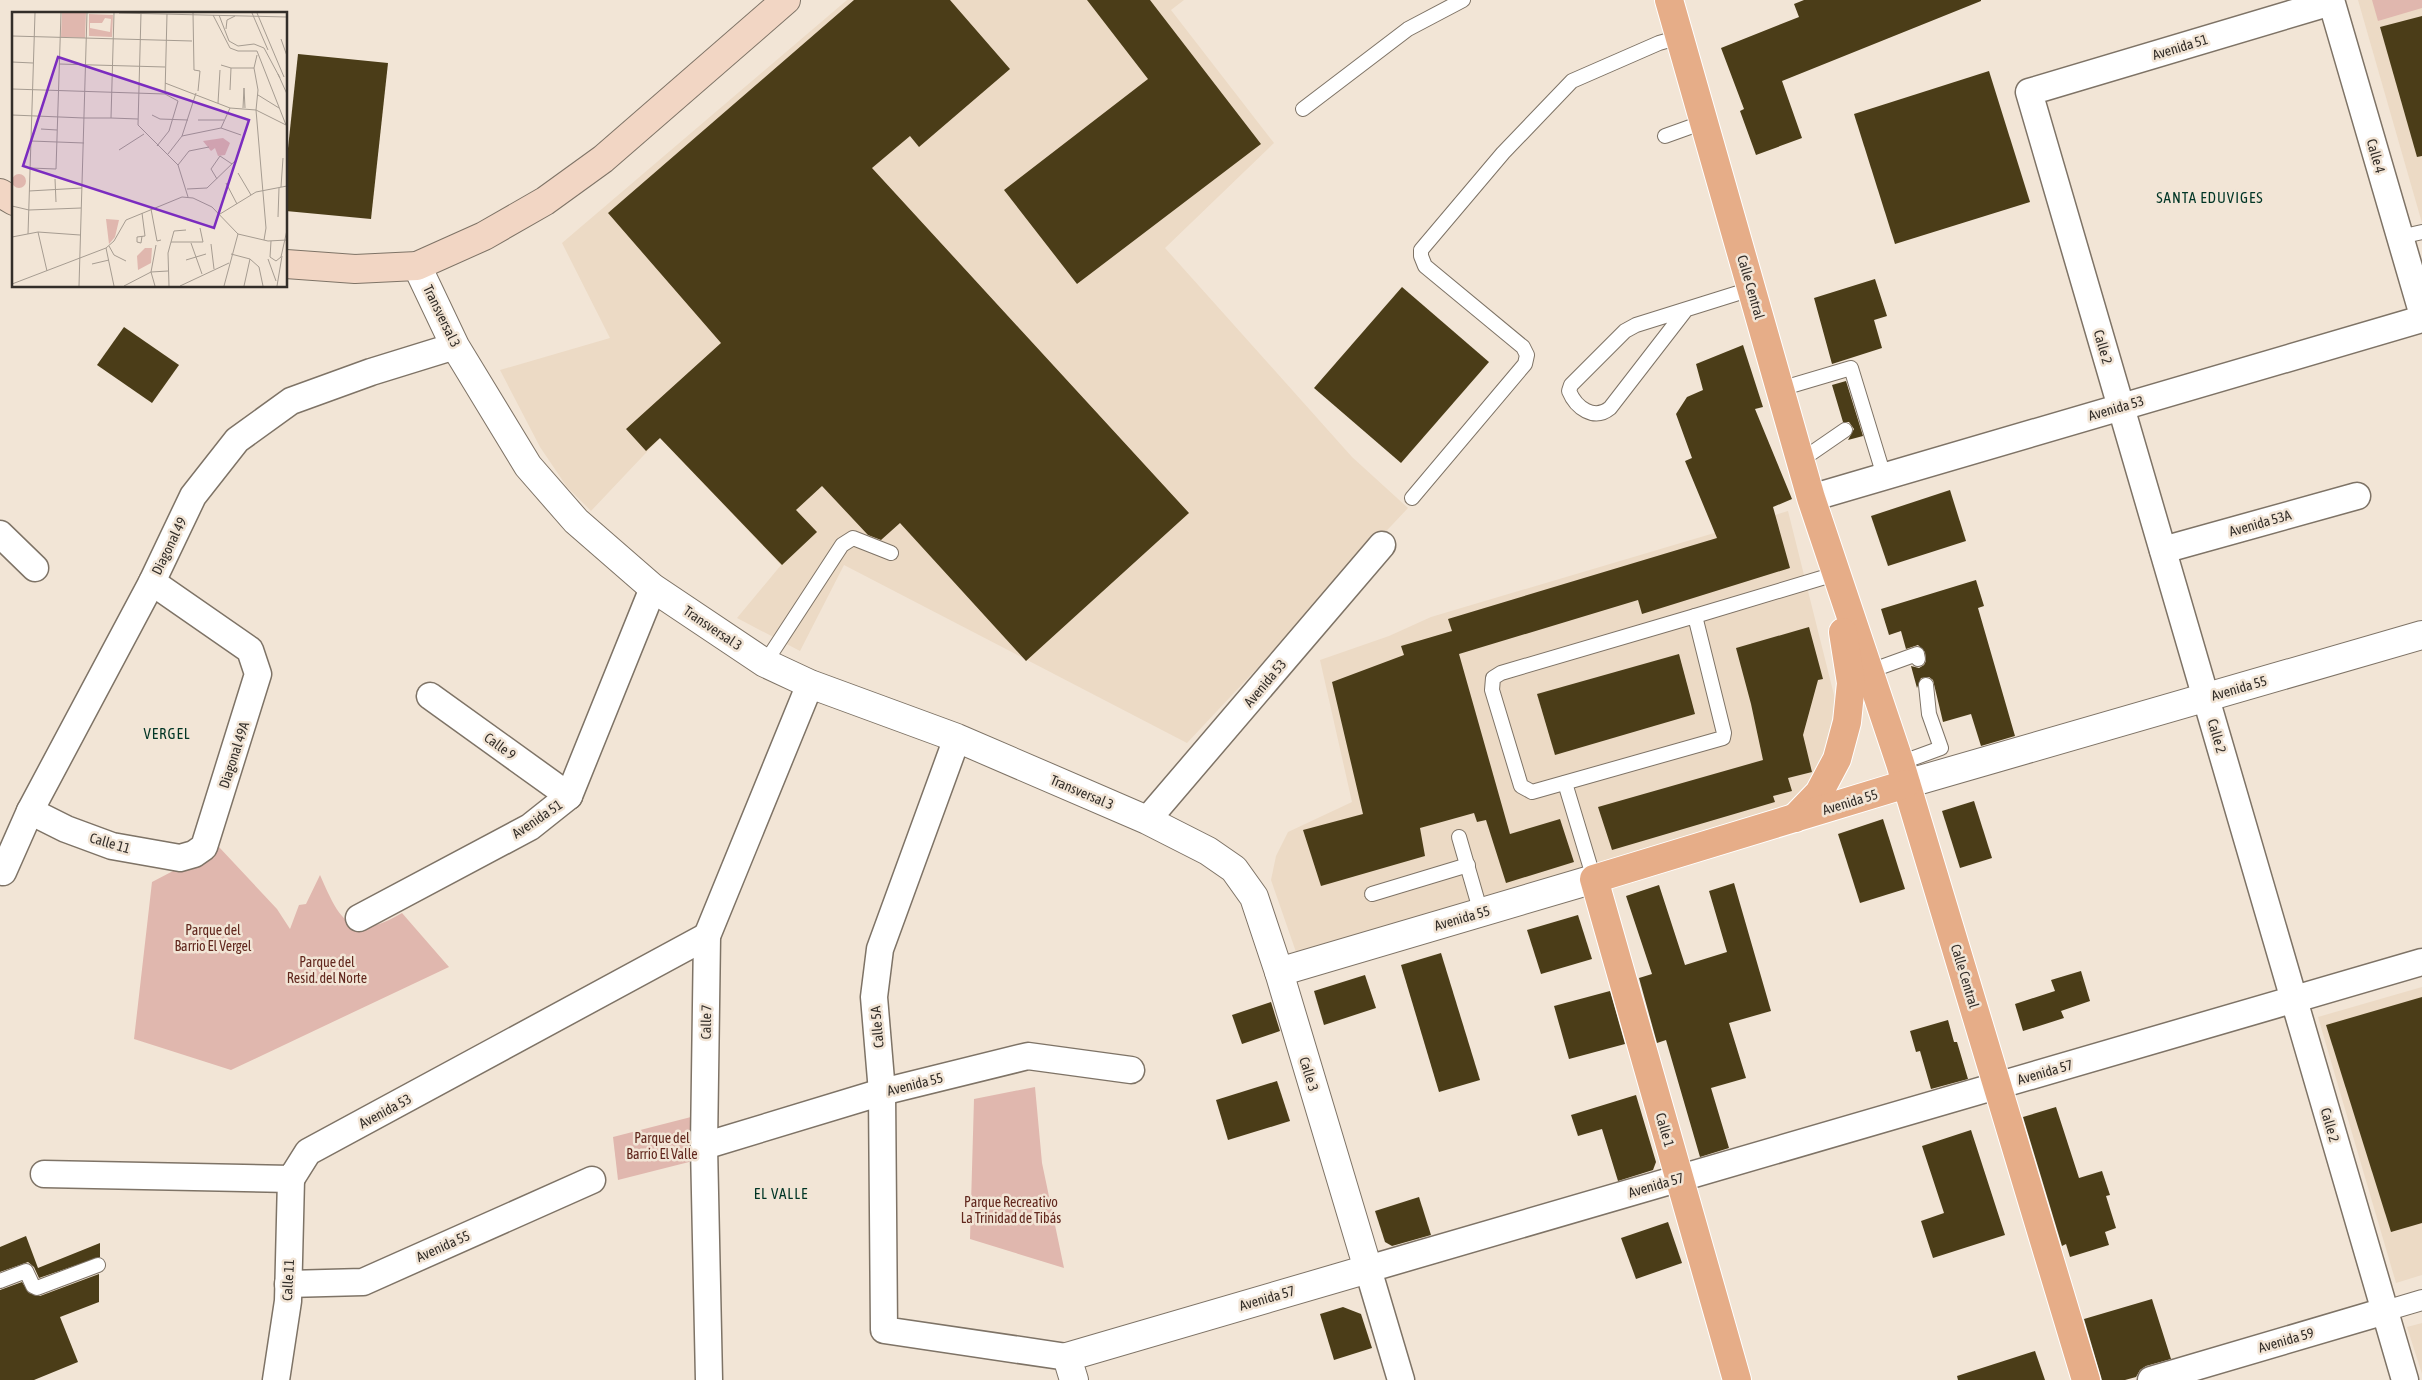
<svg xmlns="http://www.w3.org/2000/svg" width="2422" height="1380" font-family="'Asap Condensed',sans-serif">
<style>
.built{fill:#ecdac5}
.green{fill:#e0b7ae}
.building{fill:#4b3d18}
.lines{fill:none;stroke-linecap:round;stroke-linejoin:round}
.service-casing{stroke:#7e7366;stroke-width:16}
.pedestrian-casing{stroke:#7e7366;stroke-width:22}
.minor-casing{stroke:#7e7366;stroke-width:29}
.tertiary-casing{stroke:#7e7366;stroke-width:30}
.secondary-casing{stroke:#7e7366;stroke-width:30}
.primary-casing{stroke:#fff;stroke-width:30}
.service{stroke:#fff;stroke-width:14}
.pedestrian{stroke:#fff;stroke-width:20}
.minor{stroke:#fff;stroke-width:26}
.tertiary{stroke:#fff;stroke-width:28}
.secondary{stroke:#f2d6c4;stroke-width:28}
.primary{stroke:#e6ad88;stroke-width:28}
.labels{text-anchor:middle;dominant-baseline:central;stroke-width:5;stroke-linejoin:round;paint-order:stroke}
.street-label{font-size:14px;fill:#332e29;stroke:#f2e5d6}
.park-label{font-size:14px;fill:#61271d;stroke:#f2e5d6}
.neighbourhood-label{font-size:15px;letter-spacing:1px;fill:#003525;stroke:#f2e5d6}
.inset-road{fill:none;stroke:#a69c91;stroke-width:1}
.view{fill:#7b2cbf;fill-opacity:0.15;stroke:#7b2cbf;stroke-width:2.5}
.inset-edge{fill:none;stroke:#332e29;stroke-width:2.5}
</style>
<rect width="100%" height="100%" fill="#f2e5d6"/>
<g class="built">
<polygon points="847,0 1184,0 1171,10 1274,143 1165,248 1352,457 1408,508 1187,743 844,565 800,651 737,618 781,565 660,438 591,511 567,487 540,447 500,370 610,338 562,243"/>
<polygon points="2358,0 2422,0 2422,223"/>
<polygon points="1788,511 1836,703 1819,773 1783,808 1557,877 1296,952 1271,880 1276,856 1288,832 1352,802 1320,660 1389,636 1431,617"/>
<polygon points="2422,987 2422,1275 2396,1283 2318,1017"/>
<polygon points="2422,1323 2422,1374 2407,1327"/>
</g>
<g class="green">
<polygon points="2372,0 2422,0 2422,8 2378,21"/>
<path d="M 219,847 L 277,909 L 290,929 L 299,905 L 306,904 L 320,875 C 340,921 351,943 402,913 L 449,967 L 231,1070 L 134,1039 L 152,882 Z"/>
<polygon points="1035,1087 1042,1163 1064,1268 970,1239 974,1099"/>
<polygon points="691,1117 693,1161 618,1180 613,1137"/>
</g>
<g class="building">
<polygon points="854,0 950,0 1010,69 919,147 910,136 872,168 1189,513 1026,661 900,523 881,540 868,535 822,486 796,510 817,532 782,565 660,438 646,451 626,429 721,343 608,213"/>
<polygon points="1087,0 1150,0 1261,144 1077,284 1004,190 1148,79"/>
<polygon points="1804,0 1981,0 1981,1 1782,81 1802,138 1756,155 1740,111 1744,109 1721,48 1799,17 1794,4"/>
<polygon points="2422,16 2422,156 2417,157 2380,27"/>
<polygon points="298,54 388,63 371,219 286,211 286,167"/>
<polygon points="1989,71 2030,202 1895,244 1854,114"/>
<polygon points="1875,279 1887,316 1874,320 1882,348 1832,364 1814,298"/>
<polygon points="1402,287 1489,362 1401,463 1314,388"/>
<polygon points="124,327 179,365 152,403 97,365"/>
<polygon points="1743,345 1763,407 1755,409 1792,499 1773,507 1790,568 1642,614 1638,600 1459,654 1510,834 1560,819 1574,862 1506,883 1486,820 1477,822 1474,813 1420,828 1425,856 1321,886 1303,830 1363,814 1332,682 1404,655 1401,646 1452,631 1448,619 1717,538 1685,461 1692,458 1676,414 1687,397 1703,390 1696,364"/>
<polygon points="1846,381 1863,436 1848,440 1854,429 1849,422 1843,422 1832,385"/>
<polygon points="1950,490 1966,541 1888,566 1871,516"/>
<polygon points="1976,580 1984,606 1978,608 2015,736 1981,746 1971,714 1943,722 1933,680 1929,677 1921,678 1917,688 1911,666 1919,668 1924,665 1926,661 1925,652 1918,645 1906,649 1901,631 1889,635 1881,609"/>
<polygon points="1809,627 1823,679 1818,680 1803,735 1812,772 1788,778 1792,791 1773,796 1775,802 1612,850 1598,807 1763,760 1751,704 1736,648"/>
<polygon points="1679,654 1695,714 1555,755 1537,694"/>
<polygon points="1974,801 1992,858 1960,868 1942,811"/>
<polygon points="1883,819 1905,889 1860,903 1838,834"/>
<polygon points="1734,883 1771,1011 1729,1023 1746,1078 1711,1088 1729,1148 1700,1157 1666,1040 1657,1043 1639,978 1652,974 1626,896 1659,885 1685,965 1727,952 1709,891"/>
<polygon points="1578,915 1592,959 1541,974 1527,930"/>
<polygon points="1441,953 1480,1080 1439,1092 1401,965"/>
<polygon points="2081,971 2090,1001 2061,1011 2064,1018 2023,1031 2015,1004 2055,991 2051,980"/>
<polygon points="1365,975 1376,1008 1324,1025 1314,991"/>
<polygon points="1610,991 1625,1044 1569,1059 1554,1006"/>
<polygon points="2422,997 2422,1223 2391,1232 2326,1025"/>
<polygon points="1271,1002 1280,1031 1242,1044 1232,1015"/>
<polygon points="1948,1020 1954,1042 1957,1042 1968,1079 1931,1089 1920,1051 1916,1052 1910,1031"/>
<polygon points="1277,1081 1290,1121 1228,1140 1216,1100"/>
<polygon points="1636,1095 1656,1162 1653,1170 1618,1181 1602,1129 1578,1136 1571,1115"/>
<polygon points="2056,1107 2079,1178 2102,1171 2110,1195 2106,1196 2116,1228 2105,1232 2109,1245 2070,1257 2066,1244 2062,1246 2023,1117"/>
<polygon points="1971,1130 2005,1235 1933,1258 1921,1221 1944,1213 1922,1146"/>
<polygon points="1419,1197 1431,1235 1392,1246 1385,1242 1375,1211"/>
<polygon points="1668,1222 1682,1263 1636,1279 1621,1238"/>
<polygon points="26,1236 38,1268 100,1243 100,1257 39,1278 34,1267 28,1262 0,1272 0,1247"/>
<polygon points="99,1274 99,1302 60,1317 78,1362 34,1380 0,1380 0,1290 22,1282 29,1293 40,1296"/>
<polygon points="2152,1299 2171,1359 2146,1366 2140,1370 2136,1377 2125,1380 2102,1380 2084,1319"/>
<polygon points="1343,1307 1361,1314 1372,1348 1334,1360 1320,1314"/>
<polygon points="2035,1351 2045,1380 1958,1380 1957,1376"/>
</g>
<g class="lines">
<g class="service-casing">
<g id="service">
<polyline points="1303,109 1408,29 1463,0"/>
<polyline points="1665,136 1704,122"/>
<polyline points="2400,237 2422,232"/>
<path d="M 1685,311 L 1610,408 C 1594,421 1576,408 1569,391 L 1571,385 L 1625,331 L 1636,325 L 1751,289"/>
<polyline points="1780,389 1851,368 1884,476"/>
<polyline points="1800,461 1845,430"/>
<polyline points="1412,498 1525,364 1527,355 1523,347 1425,266 1421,256 1421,250 1503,153 1572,81 1659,43 1680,37"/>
<polygon points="1695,616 1724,733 1723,738 1532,792 1521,786 1492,690 1493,678 1501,673"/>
<polyline points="1695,616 1835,574"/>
<polyline points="765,663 842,545 853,538 891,553"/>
<polyline points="1870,671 1917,654 1918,659"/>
<polyline points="1900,763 1941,748 1929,714 1926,685"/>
<polyline points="1565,783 1594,879"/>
<polyline points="1459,837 1481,913"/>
<polyline points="1372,894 1468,865"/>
<polyline points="0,1281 26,1271 33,1286 37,1288 98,1265"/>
</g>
</g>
<g class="pedestrian-casing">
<polyline id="pedestrian" points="2385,1311 2422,1300"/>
</g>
<g class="minor-casing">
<g id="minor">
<polyline points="2331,0 2422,312"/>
<polyline points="2331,2 2029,92 2405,1380"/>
<polyline points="1811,498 2422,319"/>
<polyline points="0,534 35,568"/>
<polyline points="2163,550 2357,496"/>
<polyline points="430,696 569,796"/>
<polyline points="957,738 880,949 874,997 882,1092 884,1330 1067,1357"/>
<polyline points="30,811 66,829 112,846 180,858 194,854 204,847 258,674 250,650 152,582"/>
<polyline points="1147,820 1382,545"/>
<polyline points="3,872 30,811 152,582 193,496 237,440 291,401 371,372 455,346"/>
<polyline points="359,918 530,827 569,796 653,588"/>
<polyline points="704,1146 882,1092 1028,1056 1131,1070"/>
<polyline points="44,1174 291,1179 308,1152 707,936"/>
<polyline points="288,1284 363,1282 592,1180"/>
<polyline points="276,1380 288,1301 291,1179"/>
<polyline points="709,1380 704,1146 707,936 810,684"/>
<polyline points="1401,1380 1368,1269 2422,962"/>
<polyline points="2151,1380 2385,1311"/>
</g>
</g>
<g class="tertiary-casing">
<g id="tertiary">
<polyline points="417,266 455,346 528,466 576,521 653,588 765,663 810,684 957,738 1147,820 1208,851 1234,869 1254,897 1279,972 1368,1269 1067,1357 1074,1380"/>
<polyline points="1906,784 2422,635"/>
<polyline points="1279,972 1594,879"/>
</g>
</g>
<g class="secondary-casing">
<g id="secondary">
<polyline points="0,193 14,201"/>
<polyline points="286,264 355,269 417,266 484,236 545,201 603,159 786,0"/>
</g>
</g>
<g class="primary-casing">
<g id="primary">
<polyline points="1669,0 1811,498 1900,763 2086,1380"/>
<polyline points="1795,818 1819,793 1837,759 1847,722 1851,683 1843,632"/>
<polyline points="1737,1380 1594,879 1906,784"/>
</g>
</g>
<use href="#service" class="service"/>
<use href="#pedestrian" class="pedestrian"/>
<use href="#minor" class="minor"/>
<use href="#tertiary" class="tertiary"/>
<use href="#secondary" class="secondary"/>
<use href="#primary" class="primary"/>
</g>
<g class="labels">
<g class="street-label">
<text transform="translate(2180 47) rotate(-17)">Avenida 51</text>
<text transform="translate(2376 156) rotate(74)">Calle 4</text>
<text transform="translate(1751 287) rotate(74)">Calle Central</text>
<text transform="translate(442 316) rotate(64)">Transversal 3</text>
<text transform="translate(2103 347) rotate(74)">Calle 2</text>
<text transform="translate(2116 408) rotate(-16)">Avenida 53</text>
<text transform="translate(2260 523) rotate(-16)">Avenida 53A</text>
<text transform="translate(169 546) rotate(-64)">Diagonal 49</text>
<text transform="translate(713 628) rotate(34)">Transversal 3</text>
<text transform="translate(1265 683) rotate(-50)">Avenida 53</text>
<text transform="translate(2239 688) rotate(-16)">Avenida 55</text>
<text transform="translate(2217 736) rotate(74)">Calle 2</text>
<text transform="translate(500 746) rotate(36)">Calle 9</text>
<text transform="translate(234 755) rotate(-72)">Diagonal 49A</text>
<text transform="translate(1082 792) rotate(23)">Transversal 3</text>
<text transform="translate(1850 802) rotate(-17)">Avenida 55</text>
<text transform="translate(537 819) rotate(-34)">Avenida 51</text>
<text transform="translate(110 843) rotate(16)">Calle 11</text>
<text transform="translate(1462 918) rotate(-16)">Avenida 55</text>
<text transform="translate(1965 976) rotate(73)">Calle Central</text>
<text transform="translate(706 1022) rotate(-89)">Calle 7</text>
<text transform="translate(877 1027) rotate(-95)">Calle 5A</text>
<text transform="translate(2045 1072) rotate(-16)">Avenida 57</text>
<text transform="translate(1309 1074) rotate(73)">Calle 3</text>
<text transform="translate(915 1084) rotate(-14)">Avenida 55</text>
<text transform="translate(385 1111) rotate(-28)">Avenida 53</text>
<text transform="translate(2330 1125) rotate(74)">Calle 2</text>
<text transform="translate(1665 1130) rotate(74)">Calle 1</text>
<text transform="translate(1656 1185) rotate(-16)">Avenida 57</text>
<text transform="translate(443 1246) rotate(-24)">Avenida 55</text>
<text transform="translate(288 1280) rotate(-87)">Calle 11</text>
<text transform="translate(1267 1298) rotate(-16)">Avenida 57</text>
<text transform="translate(2286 1340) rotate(-16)">Avenida 59</text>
</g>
<g class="park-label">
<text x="213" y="930">Parque del<tspan x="213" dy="16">Barrio El Vergel</tspan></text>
<text x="327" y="962">Parque del<tspan x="327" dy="16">Resid. del Norte</tspan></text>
<text x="662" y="1138">Parque del<tspan x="662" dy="16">Barrio El Valle</tspan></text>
<text x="1011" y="1202">Parque Recreativo<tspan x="1011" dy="16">La Trinidad de Tibás</tspan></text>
</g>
<g class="neighbourhood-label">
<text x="2210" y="197">SANTA EDUVIGES</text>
<text x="167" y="733">VERGEL</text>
<text x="781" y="1193">EL VALLE</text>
</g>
</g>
<g transform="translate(12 12)">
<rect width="275" height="275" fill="#f2e5d6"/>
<path d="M 50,1 L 74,1 L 73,26 L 49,25 ZM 77,2 L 101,3 L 100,25 L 77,24 ZM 93,6 L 99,7 L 98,20 L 78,16 L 78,11 L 90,11 ZM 211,126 L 218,131 L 213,143 L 206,144 L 203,136 L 199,139 L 191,129 ZM0 169a7 7 0 1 1 14 0a7 7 0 1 1-14 0ZM 94,207 L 107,208 L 103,225 L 97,232 ZM 133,236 L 140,236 L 139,251 L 126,258 L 125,244 Z" fill="#e0b7ae" fill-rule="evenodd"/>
<path class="inset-road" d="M 107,1 L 275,5M 129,1 L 126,113 L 166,153 L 176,185M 181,1 L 182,58 L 188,59 L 186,79M 240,1 L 256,38M 245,1 L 272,65M 201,3 L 218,36 L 226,39 L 245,39 L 274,113M 207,3 L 217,29 L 226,34 L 242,32 L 252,36 L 268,66M 214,17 L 215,8 L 223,4M 0,24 L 180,29M 269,27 L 275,44M 245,43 L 242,56 L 246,78 L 244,98 L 254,216 L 252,228M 0,50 L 21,51M 47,52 L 153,55M 209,53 L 219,56 L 242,56M 266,62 L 275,82M 153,71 L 218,96 L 244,98 L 274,113M 0,77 L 153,82 L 166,89 L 157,119 L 145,134M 218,78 L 219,56M 153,82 L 155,2M 246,83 L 267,96M 206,91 L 208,58M 231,96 L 232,76 L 233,96M 0,103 L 72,106M 140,103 L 148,107 L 176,108M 72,106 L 99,106 L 102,1M 99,106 L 126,107M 186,108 L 212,108M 209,116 L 218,96M 29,117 L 45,118M 170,124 L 209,116 L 229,123M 19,129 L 72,131M 107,138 L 132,122M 156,142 L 170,124 L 184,81M 166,153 L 177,139 L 197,135M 18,156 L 44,157 L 49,1M 226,161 L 239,183M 43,167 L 44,190M 205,167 L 199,157 L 208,144 L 220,152M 214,171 L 225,192M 269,175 L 271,146M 175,177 L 195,176 L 224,148M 17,179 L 70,176M 0,194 L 17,198 L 69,196M 139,197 L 145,229 L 149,228M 208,202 L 244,180 L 275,174M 266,205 L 267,176M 26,220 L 35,259M 16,222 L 23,1M 130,224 L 129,231 L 125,230 L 125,225 L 133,224 L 130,201M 0,225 L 26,220 L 68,223M 259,229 L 258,245 L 264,249 L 269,245 L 275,218M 159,230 L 191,230 L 188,216M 179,231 L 190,262M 199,232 L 202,257M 97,234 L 102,243 L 114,249M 94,236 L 102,274M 219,242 L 238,247 L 247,255 L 251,274M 256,247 L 264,269M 174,248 L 194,242M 80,252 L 97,248M 0,272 L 94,236 L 102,229 L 114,208 L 170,185 L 181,186 L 200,195 L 226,222 L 256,229 L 275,228M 67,274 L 75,1M 112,274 L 139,260 L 156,259M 143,274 L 139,260 L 144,233M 157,274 L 156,241 L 162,219 L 174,218M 168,274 L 217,251M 212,274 L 226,222M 232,274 L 238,247M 265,274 L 270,244"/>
<path class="view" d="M 46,45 L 237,108 L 202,216 L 11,154 Z"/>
<rect width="275" height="275" class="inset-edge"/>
</g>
</svg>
